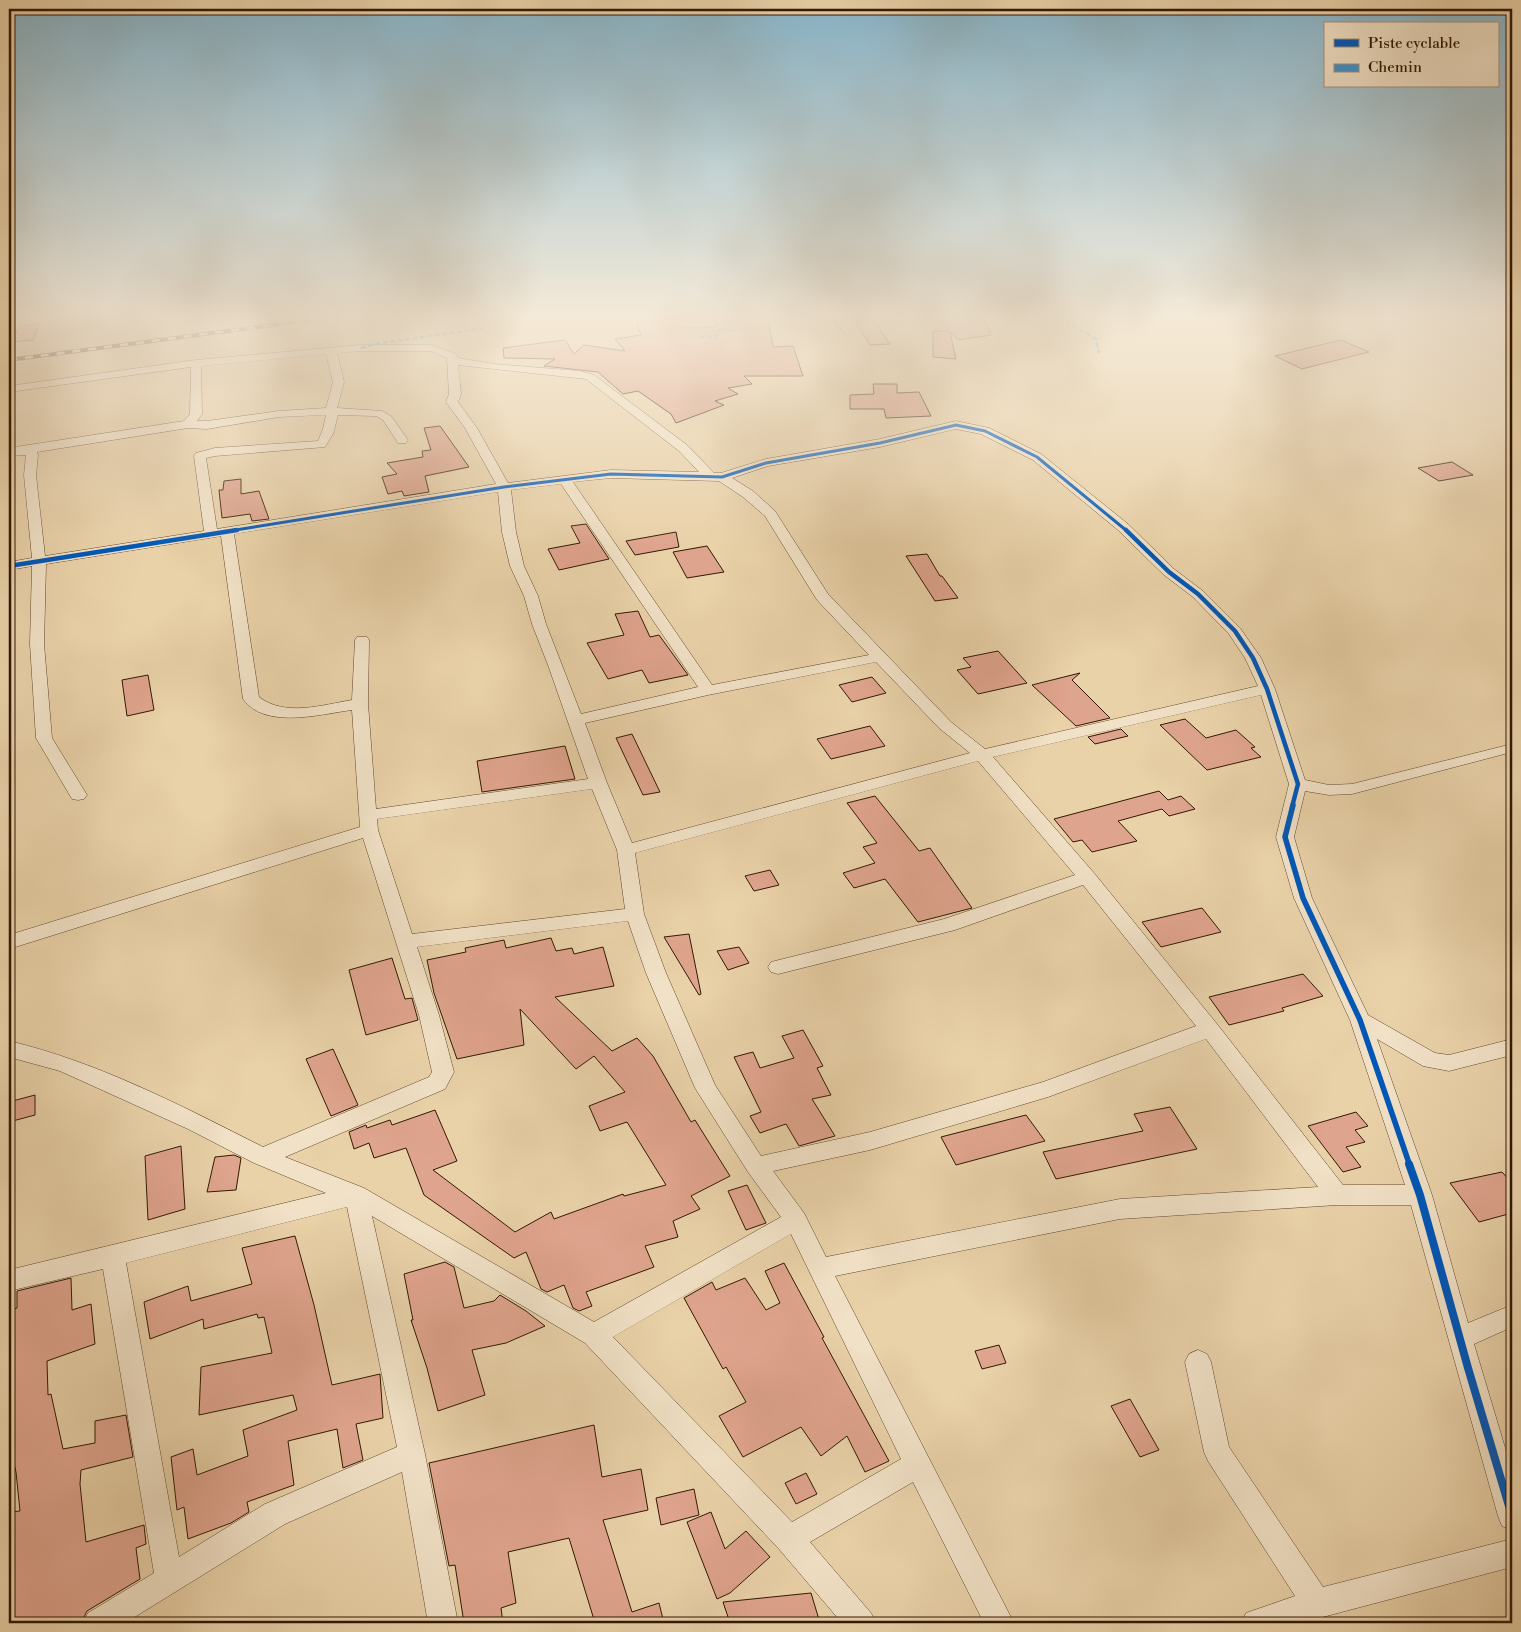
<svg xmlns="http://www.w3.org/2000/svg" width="1521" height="1632" font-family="'Libre Bodoni',serif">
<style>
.building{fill:#dfa48d;stroke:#321904}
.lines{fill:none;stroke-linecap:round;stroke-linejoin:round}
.minor-casing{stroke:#60472d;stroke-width:1}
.trunk-casing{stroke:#321904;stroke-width:1}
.minor{fill:#f1e1c6;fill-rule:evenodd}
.trunk{fill:#e4b874;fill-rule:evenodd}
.rail-casing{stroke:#321904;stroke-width:4}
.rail{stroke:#f1e1c6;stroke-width:2.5;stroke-dasharray:8;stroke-linecap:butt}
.quiet{stroke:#3d93d1;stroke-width:2.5;stroke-dasharray:5 2.5;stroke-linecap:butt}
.cycleway-far3-casing{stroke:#f1e1c6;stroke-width:5}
.cycleway-far2-casing{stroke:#f1e1c6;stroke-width:7}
.cycleway-far1-casing{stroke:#f1e1c6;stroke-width:9}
.cycleway-casing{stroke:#f1e1c6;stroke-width:11}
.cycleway-far3{stroke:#0057b8;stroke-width:3}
.cycleway-far2{stroke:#0057b8;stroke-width:4.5}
.cycleway-far1{stroke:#0057b8;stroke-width:5.5}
.cycleway{stroke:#0057b8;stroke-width:8}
</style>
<rect width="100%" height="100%" fill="#e9d1a8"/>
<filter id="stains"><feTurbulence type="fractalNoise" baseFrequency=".004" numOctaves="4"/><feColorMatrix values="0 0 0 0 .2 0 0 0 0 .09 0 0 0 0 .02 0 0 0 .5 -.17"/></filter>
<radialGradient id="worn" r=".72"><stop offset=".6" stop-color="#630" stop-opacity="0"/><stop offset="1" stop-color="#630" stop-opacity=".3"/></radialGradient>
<g class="building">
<polygon points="712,318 768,318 773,347 793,346 803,376 744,376 752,384 728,388 738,394 715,401 724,405 676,423 671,414 638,391 623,394 598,372 544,366 555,359 504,358 503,348 565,340 574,354 584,345 625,351 615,339 641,335 636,323 676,319 681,327 717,327"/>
<polygon points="853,318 872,318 890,344 870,345"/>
<polygon points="935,318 984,318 991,335 959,340 950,332 956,359 933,357 933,331 949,331"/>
<polygon points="39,324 33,340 13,342 19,326"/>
<polygon points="1341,340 1369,352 1302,369 1275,356"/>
<polygon points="873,384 897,384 897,393 919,392 931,416 886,418 884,409 850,409 850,395 874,394"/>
<polygon points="440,426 469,467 425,476 429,492 404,496 402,491 388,494 382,477 397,474 387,463 423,457 422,451 431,450 424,428"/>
<polygon points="1452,462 1473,475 1439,481 1418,468"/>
<polygon points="241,479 241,494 259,491 269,519 252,521 250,514 222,518 219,490 223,490 224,481"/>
<polygon points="586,524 609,559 559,570 548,549 580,543 571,526"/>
<polygon points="676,532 679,547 635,555 626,541"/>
<polygon points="707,546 724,572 687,578 673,552"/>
<polygon points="927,554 940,576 942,576 958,598 935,601 906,556"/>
<polygon points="638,611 650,637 659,635 688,675 649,683 642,670 608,679 587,643 624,635 615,614"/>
<polygon points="998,651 1027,683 978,694 957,670 971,667 963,658"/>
<polygon points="1080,673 1072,680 1110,718 1076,726 1032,685"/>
<polygon points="148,675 154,710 127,716 122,680"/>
<polygon points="872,677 886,693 852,702 839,685"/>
<polygon points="1185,719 1206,738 1236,730 1255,747 1251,748 1261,757 1207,770 1160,725"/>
<polygon points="870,726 885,746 831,759 817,739"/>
<polygon points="1121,729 1128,736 1095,744 1088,737"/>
<polygon points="632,734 660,792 643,795 616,738"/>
<polygon points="565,746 575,779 482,792 477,761"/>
<polygon points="1159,791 1168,800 1181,796 1195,809 1169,816 1162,809 1118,821 1137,841 1092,852 1082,840 1073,842 1054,819"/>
<polygon points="875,796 919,851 930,848 972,908 918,922 885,879 854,888 843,873 875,863 863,847 877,843 847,803"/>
<polygon points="770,870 779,885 754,891 745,876"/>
<polygon points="1202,908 1221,932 1161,947 1142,922"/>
<polygon points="689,934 701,994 699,995 664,937"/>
<polygon points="551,938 556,951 572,948 574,954 603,947 614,986 555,997 612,1051 637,1038 653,1056 691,1122 695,1120 730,1176 691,1196 700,1209 673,1221 678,1237 645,1246 654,1267 586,1292 592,1306 579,1311 573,1308 564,1285 547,1292 541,1289 526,1252 514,1258 424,1195 406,1148 374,1158 369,1143 354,1149 349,1132 366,1125 367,1128 390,1120 392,1125 435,1110 457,1161 433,1170 515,1232 551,1212 554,1219 623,1194 624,1196 666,1185 627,1122 600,1131 589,1106 625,1092 594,1056 576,1069 520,1009 524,1045 457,1059 434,993 427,960 466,952 465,948 504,940 506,948"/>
<polygon points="739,947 749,963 728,970 717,951"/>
<polygon points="392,958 405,999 412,998 418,1020 366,1035 349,970"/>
<polygon points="1303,974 1323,996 1282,1008 1284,1011 1229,1025 1209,997"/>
<polygon points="803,1030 823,1066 817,1068 831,1095 812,1099 835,1136 799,1146 786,1124 760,1133 750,1116 761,1112 734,1057 753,1052 760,1068 794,1058 782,1036"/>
<polygon points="333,1049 358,1105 331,1116 306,1059"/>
<polygon points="35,1095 35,1115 9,1122 9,1102"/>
<polygon points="1170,1107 1197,1149 1056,1179 1043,1152 1143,1131 1134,1114"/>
<polygon points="1356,1112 1368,1126 1355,1130 1365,1142 1346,1147 1361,1167 1343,1172 1308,1126"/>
<polygon points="1026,1115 1045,1141 956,1165 941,1137"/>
<polygon points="181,1146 185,1209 148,1220 145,1156"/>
<polygon points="234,1155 241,1158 236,1190 207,1192 215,1157"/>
<polygon points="1502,1172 1512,1183 1512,1213 1479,1222 1450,1183"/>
<polygon points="747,1185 766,1223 746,1230 728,1191"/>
<polygon points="295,1236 314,1305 332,1385 380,1374 383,1418 356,1424 363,1460 343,1468 337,1429 288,1441 294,1485 247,1502 249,1512 231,1523 188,1539 184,1507 177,1510 171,1457 193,1449 197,1475 248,1456 243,1430 297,1410 293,1395 199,1415 201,1367 272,1353 264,1317 258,1318 257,1314 204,1329 203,1319 150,1339 144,1302 188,1286 191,1301 252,1284 242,1248"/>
<polygon points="445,1262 454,1267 464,1308 494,1301 500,1295 526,1311 545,1326 506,1343 472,1350 485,1395 438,1411 427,1368 411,1320 413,1320 404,1274"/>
<polygon points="784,1263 824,1337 822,1338 889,1461 865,1472 847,1436 821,1456 801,1427 743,1457 719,1416 746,1402 726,1367 723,1369 684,1298 712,1282 716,1290 745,1278 766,1310 780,1303 765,1271"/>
<polygon points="71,1278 72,1310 91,1304 95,1344 47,1361 48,1395 51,1394 63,1449 95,1443 95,1421 126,1415 133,1457 81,1470 80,1484 86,1542 144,1525 146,1544 136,1548 140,1579 87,1611 81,1623 9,1623 9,1512 20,1511 16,1472 9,1444 9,1310 17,1308 17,1291"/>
<polygon points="999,1345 1006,1363 982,1369 975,1351"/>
<polygon points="1130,1399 1159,1450 1140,1457 1111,1406"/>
<polygon points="594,1425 602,1477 641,1469 648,1510 603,1520 632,1612 659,1603 664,1623 595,1623 569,1538 508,1552 516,1603 501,1608 503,1623 464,1623 455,1565 449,1566 429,1463"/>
<polygon points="806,1473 817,1494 796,1504 785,1483"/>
<polygon points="694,1489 699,1515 661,1525 656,1498"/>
<polygon points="711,1512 725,1549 746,1531 770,1557 730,1593 717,1599 687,1522"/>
<polygon points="811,1593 820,1623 730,1623 723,1602"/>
</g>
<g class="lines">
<g class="minor-casing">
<g id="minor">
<path d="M 361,345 L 432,345 L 456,354 L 458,358 L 494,364 L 580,371 L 594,375 L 687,445 L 714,473 L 721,473 L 766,459 L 880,439 L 956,421 L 989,428 L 1041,454 L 1128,524 L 1174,569 L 1203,591 L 1240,628 L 1261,658 L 1275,689 L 1305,780 L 1329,785 L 1352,784 L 1512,744 L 1512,752 L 1352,794 L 1329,795 L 1305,791 L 1294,837 L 1312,898 L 1368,1015 L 1435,1053 L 1449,1055 L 1512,1039 L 1512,1055 L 1449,1071 L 1423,1066 L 1377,1039 L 1432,1195 L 1468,1323 L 1512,1305 L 1512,1327 L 1474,1344 L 1512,1471 L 1512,1530 L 1502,1526 L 1498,1516 L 1411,1205 L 1337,1205 L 1120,1219 L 835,1276 L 1014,1623 L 984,1623 L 913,1482 L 810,1542 L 871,1613 L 876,1623 L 842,1623 L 779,1549 L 585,1343 L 372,1216 L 425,1454 L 458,1623 L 428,1623 L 402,1472 L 285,1524 L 125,1623 L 83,1623 L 88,1613 L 154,1573 L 103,1269 L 9,1291 L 9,1270 L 326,1193 L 254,1163 L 188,1129 L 60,1071 L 9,1057 L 9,1041 C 98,1062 182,1106 263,1147 L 429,1077 L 432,1072 L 419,1015 L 363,838 L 9,949 L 9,935 L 360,827 L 352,710 C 321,714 265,730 243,699 L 221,536 L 46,564 L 44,644 L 52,738 L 87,795 L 84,799 L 78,800 L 72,799 L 36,738 L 30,644 L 32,566 L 9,570 L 9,562 L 32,558 L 24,475 L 26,455 L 9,456 L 9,448 L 184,421 L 190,414 L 191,367 L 9,392 L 9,386 L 196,360 ZM 361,351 L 431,351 L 447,358 L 449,394 L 446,402 L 465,428 L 496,484 L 217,529 L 206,458 L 215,456 L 325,447 L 333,434 L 338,415 L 376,416 L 383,420 L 398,443 L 406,443 L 408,440 L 391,416 L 382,411 L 337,408 L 344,382 L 337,353 ZM 326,354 L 333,382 L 326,408 L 279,411 L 207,421 L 197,421 L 202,414 L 201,366 ZM 458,365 L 586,379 L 679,451 L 699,472 L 611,470 L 508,483 L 477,428 L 458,402 L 461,394 ZM 326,415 L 323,429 L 318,441 L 215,448 L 196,453 L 194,456 L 204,531 L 45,556 L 36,475 L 38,455 L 37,452 L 188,428 L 207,429 L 279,417 ZM 956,429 L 981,434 L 1033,460 L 1118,530 L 1164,575 L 1193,597 L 1229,634 L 1245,658 L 1258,686 L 985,749 L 951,722 L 828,594 L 775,511 L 753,491 L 732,478 L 768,466 L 880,447 ZM 611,478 L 719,481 L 743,497 L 765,516 L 817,600 L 869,655 L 712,685 L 573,482 ZM 561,484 L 698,687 L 581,714 L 546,624 L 538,596 L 524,566 L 516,532 L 511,490 ZM 498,492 L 502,532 L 510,566 L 524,596 L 532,624 L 548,665 L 588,779 L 376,809 L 368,704 L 369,640 L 367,637 L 357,637 L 355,640 L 352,700 C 322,705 285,717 259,697 L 234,534 ZM 876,662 L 939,728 L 970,753 L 632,843 L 607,783 L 585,723 L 708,695 ZM 1261,695 L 1289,784 L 1276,837 L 1294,898 L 1350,1020 L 1405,1185 L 1343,1185 L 1217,1024 L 1094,873 L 993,757 ZM 978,761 L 1075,875 L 944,919 L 771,962 L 768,967 L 771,972 L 778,974 L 955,930 L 1083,885 L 1196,1026 L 1043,1082 L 870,1132 L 761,1156 L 715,1085 L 666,973 L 644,914 L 635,853 ZM 592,789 L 617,850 L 625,909 L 412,934 L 378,830 L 377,819 ZM 628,921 L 646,973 L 695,1088 L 748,1172 L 781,1217 L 594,1322 L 364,1188 L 285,1157 L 445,1089 L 454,1072 L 439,1015 L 417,947 ZM 1206,1039 L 1318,1187 L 1120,1199 L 826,1257 L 804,1213 L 773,1171 L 870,1150 L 1048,1097 ZM 347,1207 L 397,1447 L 265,1504 L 179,1557 L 126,1263 ZM 791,1234 L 901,1459 L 792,1522 L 613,1337 Z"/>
<polygon points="1198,1350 1207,1354 1211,1362 1229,1447 1323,1587 1512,1539 1512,1567 1300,1623 1241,1623 1246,1613 1295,1596 1208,1461 1204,1452 1185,1362 1189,1354"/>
</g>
</g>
<g class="trunk-casing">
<polygon id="trunk" points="1495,318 1512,318 1512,326 1497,321"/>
</g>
<use href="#minor" class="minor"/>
<use href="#trunk" class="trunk"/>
<g class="rail-casing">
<polyline id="rail" points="9,360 326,318"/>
</g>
<use href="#rail" class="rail"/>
<g class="quiet">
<polyline points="827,318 835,322 845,334"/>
<polyline points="1060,318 1096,339 1099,353"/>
<polyline points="699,337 717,336 720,330 748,330 754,318 757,318"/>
<polyline points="361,348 374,344 486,328"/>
</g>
<g class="cycleway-far3-casing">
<polyline id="cycleway-far3" points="229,531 504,487 611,474 722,477 766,463 880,443 956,425 985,431 1037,457 1127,531"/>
</g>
<g class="cycleway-far2-casing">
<g id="cycleway-far2">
<polyline points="1126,530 1169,572 1198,594 1235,631 1253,658 1267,689 1298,784 1292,807"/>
<polyline points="9,566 237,530"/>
</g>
</g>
<g class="cycleway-far1-casing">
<polyline id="cycleway-far1" points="1293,805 1285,837 1303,898 1360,1020 1410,1166"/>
</g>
<g class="cycleway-casing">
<polyline id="cycleway" points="1409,1164 1420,1195 1468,1368 1512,1516"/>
</g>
<use href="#cycleway-far3" class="cycleway-far3"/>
<use href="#cycleway-far2" class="cycleway-far2"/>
<use href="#cycleway-far1" class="cycleway-far1"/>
<use href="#cycleway" class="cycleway"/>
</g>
<linearGradient id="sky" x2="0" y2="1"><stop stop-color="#88b6cc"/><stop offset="0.58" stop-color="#f5ead8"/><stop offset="1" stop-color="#f5ead8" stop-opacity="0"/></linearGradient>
<rect width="1521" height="547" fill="url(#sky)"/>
<rect width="1521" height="1632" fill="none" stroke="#e9d1a8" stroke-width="30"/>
<rect x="10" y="10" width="1501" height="1612" fill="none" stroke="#321904" stroke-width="2.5"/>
<rect x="15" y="15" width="1491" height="1602" fill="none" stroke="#321904"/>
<rect x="1324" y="22" width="175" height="65" fill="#f1e1c6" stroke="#a59178"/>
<rect x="1334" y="39" width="25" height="8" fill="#0057b8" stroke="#a59178"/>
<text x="1368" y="48" font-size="15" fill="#321904">Piste cyclable</text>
<rect x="1334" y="64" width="25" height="8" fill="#3d93d1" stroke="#a59178"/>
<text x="1368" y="72" font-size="15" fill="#321904">Chemin</text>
<rect width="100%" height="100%" filter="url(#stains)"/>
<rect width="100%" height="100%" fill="url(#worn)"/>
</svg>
